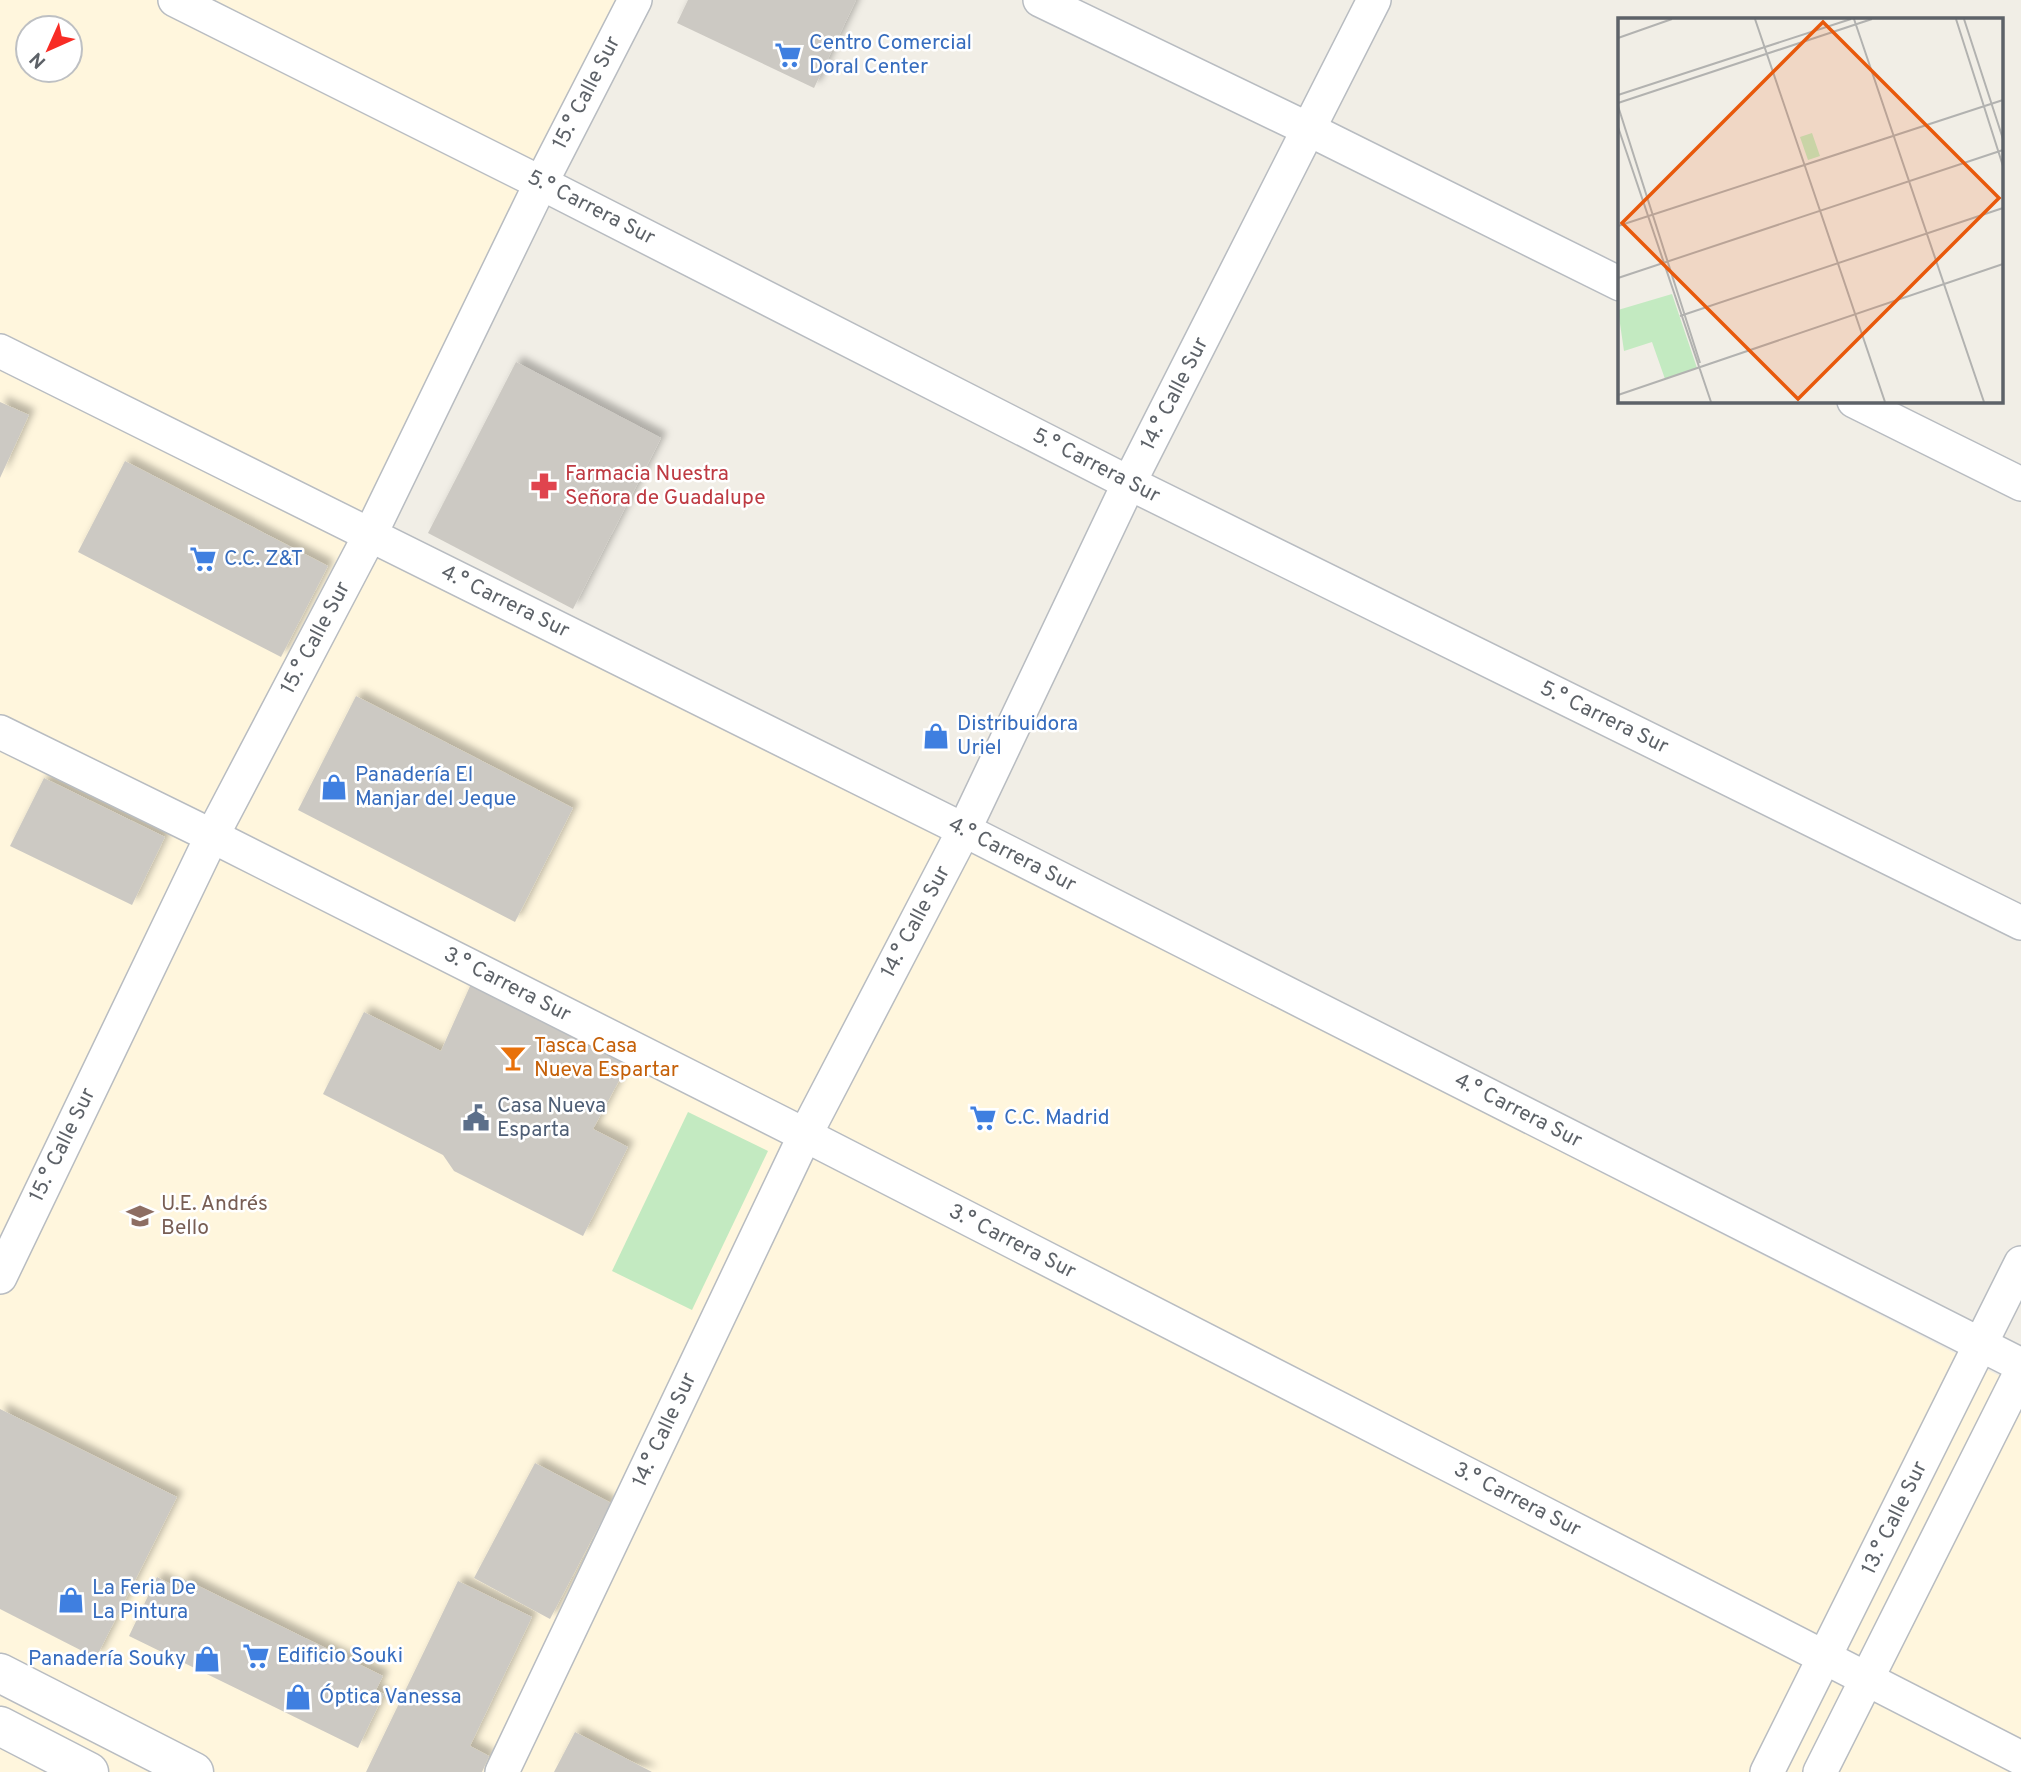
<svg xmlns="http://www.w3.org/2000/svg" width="2021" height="1772" font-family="Overpass,sans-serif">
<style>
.commercial{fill:#fff6dd;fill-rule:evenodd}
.green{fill:#c3eac1}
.building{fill:#ccc9c3;filter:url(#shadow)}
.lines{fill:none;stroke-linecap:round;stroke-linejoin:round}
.minor-casing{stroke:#b8bcc1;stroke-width:36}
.tertiary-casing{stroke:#b8bcc1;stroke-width:41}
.minor{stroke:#fff;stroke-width:33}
.tertiary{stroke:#fff;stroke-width:38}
.labels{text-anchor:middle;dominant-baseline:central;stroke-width:5;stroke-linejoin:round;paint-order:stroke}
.shop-label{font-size:21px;fill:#366cbe;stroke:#fff;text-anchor:start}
.street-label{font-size:21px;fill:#5d6268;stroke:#fff}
.health-label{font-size:21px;fill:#be3a42;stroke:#fff;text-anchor:start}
.food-label{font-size:21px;fill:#c56008;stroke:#fff;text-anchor:start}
.service-label{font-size:21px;fill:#4e5e75;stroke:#fff;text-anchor:start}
.education-label{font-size:21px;fill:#785e54;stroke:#fff;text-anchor:start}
.inset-road{fill:none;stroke:#b2b2b0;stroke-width:2}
.view{fill:#e8590c;fill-opacity:0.15;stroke:#e8590c;stroke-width:3.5}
.inset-edge{fill:none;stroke:#5d6268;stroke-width:3.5}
</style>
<defs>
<filter id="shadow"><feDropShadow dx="6" dy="-6" stdDeviation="3.5" flood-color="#0004"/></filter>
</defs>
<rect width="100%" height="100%" fill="#f1eee6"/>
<path class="commercial" d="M 0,0 L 621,0 L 360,539 L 2021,1387 L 2021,1772 L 0,1772 ZM 28,28 L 70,28 L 70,70 L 28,70 Z"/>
<polygon class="green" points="688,1112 768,1151 692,1310 612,1271"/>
<g class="building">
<polygon points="688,0 856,0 814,88 677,23"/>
<polygon points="516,362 661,438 573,609 428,533"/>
<polygon points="0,402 29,415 0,478"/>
<polygon points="125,461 328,566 281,657 78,552"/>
<polygon points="356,696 573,808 515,922 298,810"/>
<polygon points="44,778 165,837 132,905 10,846"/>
<polygon points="471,984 628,1064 593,1129 628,1147 583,1236 454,1171 443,1155 323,1094 364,1012 441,1051"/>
<polygon points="0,1409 177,1497 96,1658 0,1609"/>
<polygon points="535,1463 611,1503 550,1619 474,1578"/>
<polygon points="157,1577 180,1589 184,1579 383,1676 376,1690 384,1694 358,1748 129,1636"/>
<polygon points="458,1581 532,1617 470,1746 489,1756 482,1772 366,1772"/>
<polygon points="575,1732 652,1772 554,1772"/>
</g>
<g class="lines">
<g class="minor-casing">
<g id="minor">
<polyline points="175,0 541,183 1129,483 2021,923"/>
<polyline points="1040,0 1310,130 1620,284"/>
<polyline points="0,351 964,830 2021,1365"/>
<polyline points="1854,401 2021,484"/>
<polyline points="0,732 212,836 805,1135 2021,1758"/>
<polyline points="0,1277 212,836 370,535 541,183 635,0"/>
<polyline points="502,1772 805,1135 964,830 1129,483 1374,0"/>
<polyline points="1767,1772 2021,1263"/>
<polyline points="1820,1772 2021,1372"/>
</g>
</g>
<g class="tertiary-casing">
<g id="tertiary">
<polyline points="0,1673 194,1772"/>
<polyline points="0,1726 89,1772"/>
</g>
</g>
<use href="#minor" class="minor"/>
<use href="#tertiary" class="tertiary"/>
</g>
<defs>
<g id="supermarket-bare" transform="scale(2.1)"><path d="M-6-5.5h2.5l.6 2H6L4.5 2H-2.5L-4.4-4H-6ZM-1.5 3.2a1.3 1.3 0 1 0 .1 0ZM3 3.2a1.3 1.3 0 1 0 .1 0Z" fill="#3f7fe0" stroke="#fff" stroke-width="2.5" paint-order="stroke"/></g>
<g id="pharmacy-bare" transform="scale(2.1)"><path d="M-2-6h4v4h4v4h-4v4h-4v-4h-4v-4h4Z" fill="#e0444e" stroke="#fff" stroke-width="2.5" paint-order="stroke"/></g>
<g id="shop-bare" transform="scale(2.1)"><path d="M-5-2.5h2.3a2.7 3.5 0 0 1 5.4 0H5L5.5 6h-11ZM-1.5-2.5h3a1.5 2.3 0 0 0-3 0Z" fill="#3f7fe0" stroke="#fff" stroke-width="2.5" paint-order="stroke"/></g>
<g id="bar-bare" transform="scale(2.1)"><path d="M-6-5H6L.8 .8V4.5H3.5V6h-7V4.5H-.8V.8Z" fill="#e8710a" stroke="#fff" stroke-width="2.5" paint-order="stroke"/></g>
<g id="civic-bare" transform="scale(2.1)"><path d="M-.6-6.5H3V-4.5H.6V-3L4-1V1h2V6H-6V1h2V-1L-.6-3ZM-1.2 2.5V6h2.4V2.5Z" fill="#5c6f8a" stroke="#fff" stroke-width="2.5" paint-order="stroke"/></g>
<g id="school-bare" transform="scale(2.1)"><path d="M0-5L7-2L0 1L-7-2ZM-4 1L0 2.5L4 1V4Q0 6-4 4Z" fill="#8d6e63" stroke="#fff" stroke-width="2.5" paint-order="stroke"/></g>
</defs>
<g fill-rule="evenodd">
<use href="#supermarket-bare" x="788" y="55"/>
<use href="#pharmacy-bare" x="544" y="486"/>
<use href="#supermarket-bare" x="203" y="559"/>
<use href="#shop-bare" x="936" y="736"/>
<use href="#shop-bare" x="334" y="787"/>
<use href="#bar-bare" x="513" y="1058"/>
<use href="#civic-bare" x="476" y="1118"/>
<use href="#supermarket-bare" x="983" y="1118"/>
<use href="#school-bare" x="140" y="1216"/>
<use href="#shop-bare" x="71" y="1600"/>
<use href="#supermarket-bare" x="256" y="1656"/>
<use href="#shop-bare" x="207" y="1659"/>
<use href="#shop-bare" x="298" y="1697"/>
</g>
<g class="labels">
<g class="shop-label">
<text x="809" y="43">Centro Comercial<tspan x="809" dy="24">Doral Center</tspan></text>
<text x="224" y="559">C.C. Z&amp;T</text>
<text x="957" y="724">Distribuidora<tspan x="957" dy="24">Uriel</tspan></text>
<text x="355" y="775">Panadería El<tspan x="355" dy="24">Manjar del Jeque</tspan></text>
<text x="1004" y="1118">C.C. Madrid</text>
<text x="92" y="1588">La Feria De<tspan x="92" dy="24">La Pintura</tspan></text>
<text x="277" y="1656">Edificio Souki</text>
<text x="186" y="1659" text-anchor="end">Panadería Souky</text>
<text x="319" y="1697">Óptica Vanessa</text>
</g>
<g class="street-label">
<text transform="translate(587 93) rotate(-63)">15.° Calle Sur</text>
<text transform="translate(591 208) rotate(27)">5.° Carrera Sur</text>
<text transform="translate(1175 394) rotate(-63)">14.° Calle Sur</text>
<text transform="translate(1096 466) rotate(27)">5.° Carrera Sur</text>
<text transform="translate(505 602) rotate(26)">4.° Carrera Sur</text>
<text transform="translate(316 638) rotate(-62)">15.° Calle Sur</text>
<text transform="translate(1604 718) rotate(26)">5.° Carrera Sur</text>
<text transform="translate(1012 855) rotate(27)">4.° Carrera Sur</text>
<text transform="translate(916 922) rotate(-62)">14.° Calle Sur</text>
<text transform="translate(507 985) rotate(27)">3.° Carrera Sur</text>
<text transform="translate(1518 1111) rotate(27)">4.° Carrera Sur</text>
<text transform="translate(63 1145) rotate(-64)">15.° Calle Sur</text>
<text transform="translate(1012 1242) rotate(27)">3.° Carrera Sur</text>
<text transform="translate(665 1430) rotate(-65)">14.° Calle Sur</text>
<text transform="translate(1517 1500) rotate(27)">3.° Carrera Sur</text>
<text transform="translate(1895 1518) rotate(-64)">13.° Calle Sur</text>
</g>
<g class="health-label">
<text x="565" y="474">Farmacia Nuestra<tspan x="565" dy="24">Señora de Guadalupe</tspan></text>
</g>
<g class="food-label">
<text x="534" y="1046">Tasca Casa<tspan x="534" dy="24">Nueva Espartar</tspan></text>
</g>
<g class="service-label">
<text x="497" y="1106">Casa Nueva<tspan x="497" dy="24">Esparta</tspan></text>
</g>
<g class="education-label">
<text x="161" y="1204">U.E. Andrés<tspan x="161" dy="24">Bello</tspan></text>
</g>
</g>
<g transform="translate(1618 18)">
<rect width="385" height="385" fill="#f1eee6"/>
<path d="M 194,115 L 202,138 L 190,142 L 182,119 ZM 54,276 L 79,350 L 47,361 L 34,324 L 6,333 L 0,292 Z" fill="#c3eac1"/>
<path class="inset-road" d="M 137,1 L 267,384M 236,1 L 366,384M 338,1 L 385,148M 346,1 L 385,121M 0,20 L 54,1M 0,77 L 233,1M 0,85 L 254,1M 0,88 L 82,345M 0,109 L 93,384M 0,208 L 385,82M 0,260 L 385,132M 62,298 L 385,190M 0,377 L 385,246"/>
<path class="view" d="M 205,4 L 381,180 L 180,381 L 4,205 Z"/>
<rect width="385" height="385" class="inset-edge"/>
</g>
<g transform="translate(49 49) rotate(225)"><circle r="33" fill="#ffffff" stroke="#bec0c3" stroke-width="2"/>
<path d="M0-5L12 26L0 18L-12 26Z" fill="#f82c25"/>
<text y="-10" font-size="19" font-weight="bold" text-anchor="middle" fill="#5d6268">N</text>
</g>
</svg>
